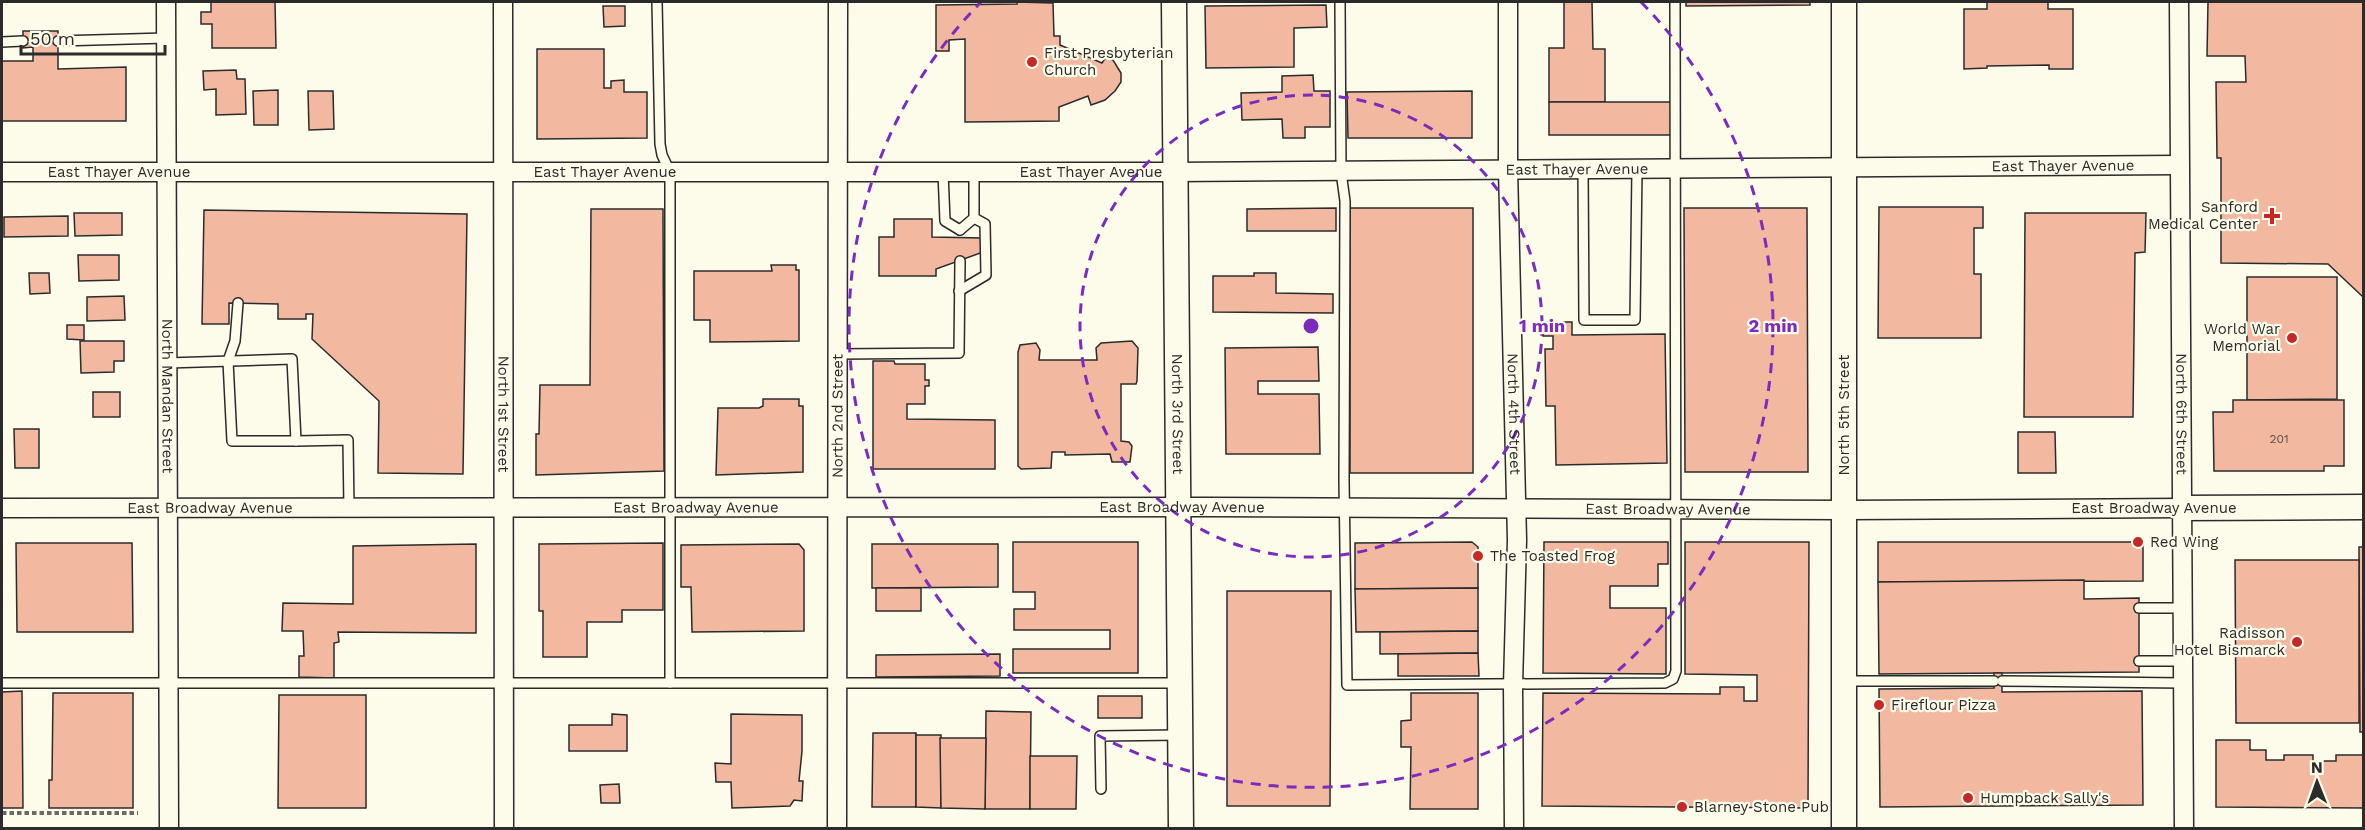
<svg xmlns="http://www.w3.org/2000/svg" width="2365" height="830" font-family="'Work Sans',sans-serif">
<style>
.building{fill:#f2b8a0;stroke:#2b2b2b;stroke-width:1.5}
.lines{fill:none;stroke-linecap:round;stroke-linejoin:round}
.lane-casing{stroke:#2b2b2b;stroke-width:12}
.street-casing{stroke:#2b2b2b;stroke-width:21}
.secondary-casing{stroke:#2b2b2b;stroke-width:27}
.path{stroke:#6a6964;stroke-width:4;stroke-dasharray:4.5 3;stroke-linecap:butt}
.lane{stroke:#fdfbea;stroke-width:9}
.street{stroke:#fdfbea;stroke-width:18}
.secondary{stroke:#fdfbea;stroke-width:24}
.ring{fill:none;stroke:#7b2cbf;stroke-width:3;stroke-dasharray:10 8}
.poi-dot{fill:#c62828;stroke:#fdfbea;stroke-width:2}
.labels{text-anchor:middle;dominant-baseline:central;stroke-width:4.5;stroke-linejoin:round;paint-order:stroke}
.number-label{font-size:12px;fill:#5d4e48}
.poi-label{font-size:15px;fill:#2b2b2b;stroke:#fdfbea;text-anchor:start}
.street-label{font-size:15px;fill:#2b2b2b;stroke:#fdfbea}
.centre{fill:#7b2cbf;stroke:#fdfbea;stroke-width:3}
.ring-label{font-size:18px;text-anchor:middle;font-weight:bold;fill:#7b2cbf;stroke:#fdfbea;stroke-width:4.5;stroke-linejoin:round;paint-order:stroke}
</style>
<rect width="100%" height="100%" fill="#fdfbea"/>
<g class="building">
<polygon points="211,2 275,2 276,48 212,48 212,24 201,24 201,12 211,12"/>
<polygon points="1017,2 1053,3 1054,36 1060,36 1060,45 1102,63 1106,57 1113,60 1121,73 1121,82 1115,91 1105,100 1091,105 1088,96 1059,107 1059,121 965,122 965,39 949,40 949,51 936,51 936,5 1017,4"/>
<polygon points="1564,2 1592,2 1593,49 1605,49 1605,102 1549,102 1549,48 1564,48"/>
<polygon points="1686,2 1810,2 1810,5 1686,6"/>
<polygon points="1987,2 2048,2 2048,9 2073,9 2073,69 2049,69 2049,65 1987,66 1987,68 1964,69 1964,9 1987,9"/>
<polygon points="2208,2 2364,2 2364,294 2362,296 2328,264 2221,263 2221,158 2217,158 2216,82 2246,82 2245,56 2207,56"/>
<polygon points="1326,5 1327,27 1294,28 1294,67 1206,68 1205,6"/>
<polygon points="603,6 625,6 625,26 604,27"/>
<polygon points="23,31 58,31 58,69 126,67 126,121 2,121 2,61 33,61 33,47 23,48"/>
<polygon points="537,49 604,49 604,88 611,88 611,81 624,80 624,92 647,92 647,138 537,139"/>
<polygon points="236,70 237,79 245,79 246,114 216,115 216,89 204,90 203,71"/>
<polygon points="1313,75 1314,91 1330,91 1330,127 1305,127 1305,138 1283,138 1282,119 1242,120 1241,93 1282,92 1282,76"/>
<polygon points="278,90 278,125 254,125 253,91"/>
<polygon points="308,91 333,91 334,129 309,130"/>
<polygon points="1472,91 1472,138 1348,138 1347,92"/>
<polygon points="1549,102 1672,102 1673,135 1549,135"/>
<polygon points="1879,207 1983,207 1983,228 1974,228 1974,274 1981,274 1981,338 1878,338"/>
<polygon points="1336,208 1336,231 1247,231 1247,209"/>
<rect x="1350" y="208" width="123" height="265"/>
<polygon points="1684,208 1807,208 1808,472 1685,472"/>
<polygon points="591,209 663,209 664,471 536,475 536,434 539,434 540,385 590,385"/>
<polygon points="204,210 467,214 463,474 378,473 379,401 312,339 313,314 306,314 306,319 278,319 278,304 229,303 229,324 202,324"/>
<polygon points="74,213 122,213 122,235 75,236"/>
<polygon points="2025,213 2146,213 2145,252 2135,253 2133,417 2024,417"/>
<polygon points="68,216 68,236 4,237 4,217"/>
<polygon points="894,219 932,219 932,237 983,238 983,252 936,269 936,276 879,276 879,237 894,237"/>
<polygon points="78,255 119,255 119,280 79,281"/>
<polygon points="771,265 796,265 796,270 799,270 799,341 710,342 710,320 694,320 694,271 772,271"/>
<polygon points="29,273 49,273 50,293 30,294"/>
<polygon points="1254,273 1276,273 1276,293 1333,294 1333,313 1213,312 1213,276 1254,276"/>
<polygon points="2247,277 2337,277 2337,399 2247,400"/>
<polygon points="124,296 125,320 87,321 87,297"/>
<polygon points="1543,322 1572,322 1572,335 1665,334 1667,463 1556,465 1555,406 1546,406 1545,349 1553,349 1553,336 1543,336"/>
<polygon points="67,325 84,325 84,340 67,339"/>
<polygon points="80,341 124,341 124,361 114,361 114,372 81,373"/>
<polygon points="1132,341 1138,348 1137,381 1136,384 1121,384 1121,441 1129,442 1132,446 1130,462 1112,462 1110,454 1065,455 1065,452 1052,452 1051,468 1021,469 1018,466 1018,352 1020,345 1036,343 1040,350 1039,360 1097,360 1096,348 1101,343"/>
<polygon points="1318,347 1319,381 1258,381 1258,394 1319,394 1320,454 1226,454 1225,348"/>
<polygon points="873,361 894,361 895,364 925,364 925,380 929,380 929,386 925,386 925,404 907,404 907,419 995,420 995,469 873,469"/>
<rect x="93" y="392" width="27" height="25"/>
<polygon points="763,399 799,399 799,406 803,406 803,472 716,475 718,408 759,408 763,406"/>
<polygon points="2233,400 2344,400 2344,466 2324,466 2324,471 2214,471 2213,412 2233,412"/>
<polygon points="14,429 39,429 39,468 15,468"/>
<polygon points="2018,432 2055,432 2056,473 2018,473"/>
<polygon points="1013,542 1138,542 1138,673 1013,673 1013,649 1110,649 1110,630 1014,630 1014,609 1035,609 1035,592 1013,592"/>
<polygon points="1472,542 1478,547 1478,588 1355,589 1355,543"/>
<polygon points="1544,542 1668,542 1668,564 1658,564 1658,586 1610,586 1610,608 1666,608 1666,674 1543,673"/>
<polygon points="1685,542 1809,542 1808,808 1542,806 1543,693 1720,694 1720,687 1744,687 1744,701 1757,701 1757,675 1685,674"/>
<polygon points="1878,542 2143,542 2143,581 1878,582"/>
<polygon points="16,543 132,543 133,632 17,632"/>
<polygon points="663,543 663,610 622,610 622,622 587,622 587,657 543,657 543,611 539,611 539,544"/>
<polygon points="476,544 476,633 338,632 339,642 334,643 334,678 299,677 299,656 304,656 303,631 282,631 283,603 353,604 353,546"/>
<polygon points="799,544 804,550 804,631 692,632 691,587 681,587 681,545"/>
<polygon points="872,544 998,544 998,587 872,588"/>
<polygon points="2359,547 2364,547 2364,732 2360,732"/>
<polygon points="2235,560 2359,560 2359,723 2236,723"/>
<polygon points="2084,580 2084,599 2139,598 2139,672 1879,674 1878,582"/>
<rect x="876" y="588" width="45" height="23"/>
<polygon points="1478,588 1478,631 1356,632 1355,589"/>
<polygon points="1227,591 1331,591 1330,806 1227,806"/>
<polygon points="1478,631 1478,653 1380,654 1380,632"/>
<polygon points="1478,653 1479,676 1398,676 1398,654"/>
<polygon points="1000,654 1000,676 876,677 876,655"/>
<polygon points="1994,673 2002,673 2002,692 2142,691 2143,805 1880,807 1879,689 1994,688"/>
<polygon points="22,691 23,808 2,808 2,692"/>
<polygon points="53,693 133,693 133,808 49,808 49,780 52,780"/>
<polygon points="1411,693 1478,693 1478,809 1410,809 1411,747 1401,747 1401,721 1411,720"/>
<polygon points="279,695 366,695 366,808 278,808"/>
<rect x="1098" y="696" width="44" height="22"/>
<polygon points="986,711 1031,712 1030,809 985,809"/>
<polygon points="612,714 627,715 627,751 569,751 569,725 612,725"/>
<polygon points="731,714 802,715 802,751 799,781 803,781 802,801 794,800 790,806 732,808 731,782 716,782 715,763 731,764"/>
<polygon points="873,733 916,733 916,807 872,807"/>
<polygon points="916,735 941,735 941,808 916,807"/>
<polygon points="940,738 986,738 985,809 941,808"/>
<polygon points="2216,740 2250,740 2250,750 2266,750 2266,760 2284,760 2284,755 2313,755 2313,761 2336,761 2336,755 2364,755 2364,808 2216,807"/>
<polygon points="1030,756 1077,756 1076,809 1030,809"/>
<polygon points="619,784 620,803 601,803 600,785"/>
</g>
<g class="lines">
<g class="lane-casing">
<g id="lane">
<polyline points="657,2 660,144 662,155 670,172 670,683"/>
<polyline points="1340,2 1341,172 1345,201 1344,480 1347,685 1665,683 1673,679 1676,671 1675,2"/>
<polyline points="58,41 166,38"/>
<polyline points="2,42 23,41"/>
<polyline points="1583,169 1584,320 1635,320 1637,169"/>
<polyline points="943,172 945,221 960,230"/>
<polyline points="960,230 974,218 974,172"/>
<polyline points="959,291 986,275 985,224 974,218"/>
<polyline points="238,303 235,341 228,361 232,441 296,441"/>
<polyline points="838,354 959,353 960,261"/>
<polyline points="167,363 292,359 296,441 348,440 349,509"/>
<polyline points="2139,608 2182,608"/>
<polyline points="2139,661 2183,661"/>
<polyline points="1846,681 1994,681"/>
<polyline points="2002,681 2182,683"/>
<polyline points="2,683 1178,683"/>
<polyline points="1101,789 1100,736 1179,735"/>
</g>
</g>
<g class="street-casing">
<g id="street">
<path id="s1" d="M 166,2 L 169,828"/>
<path id="s2" d="M 503,2 L 504,828"/>
<path id="s3" d="M 1508,2 L 1508,169 L 1517,540 L 1513,685 L 1514,828"/>
<path id="s4" d="M 2179,2 L 2184,828"/>
<path id="s5" d="M 2,172 L 1174,172 L 2179,165"/>
<path id="s6" d="M 2,508 L 1206,507 L 1844,510 L 2182,508"/>
<path id="s7" d="M 837,828 L 838,2"/>
</g>
</g>
<g class="secondary-casing">
<g id="secondary">
<path id="s8" d="M 1174,2 L 1181,828"/>
<polyline points="2182,508 2364,507"/>
<polyline points="1844,828 1844,2"/>
</g>
</g>
<polyline class="path" points="2,813 138,813"/>
<use href="#lane" class="lane"/>
<use href="#street" class="street"/>
<use href="#secondary" class="secondary"/>
</g>
<g class="ring">
<circle cx="1311" cy="326" r="231"/>
<path d="M1641 2A462 462 0 1 1 981 2"/>
</g>
<g class="poi-dot">
<circle cx="1032" cy="62" r="6"/>
<path d="M2269 207h6v6h6v6h-6v6h-6v-6h-6v-6h6z"/>
<circle cx="2292" cy="338" r="6"/>
<circle cx="2138" cy="542" r="6"/>
<circle cx="1478" cy="556" r="6"/>
<circle cx="2297" cy="642" r="6"/>
<circle cx="1879" cy="705" r="6"/>
<circle cx="1968" cy="798" r="6"/>
<circle cx="1682" cy="807" r="6"/>
</g>
<g class="labels">
<g class="number-label">
<text x="2279" y="439">201</text>
</g>
<g class="poi-label">
<text x="1044" y="53">First Presbyterian<tspan x="1044" dy="17">Church</tspan></text>
<text x="2258" y="207" text-anchor="end">Sanford<tspan x="2258" dy="17">Medical Center</tspan></text>
<text x="2280" y="329" text-anchor="end">World War<tspan x="2280" dy="17">Memorial</tspan></text>
<text x="2150" y="542">Red Wing</text>
<text x="1490" y="556">The Toasted Frog</text>
<text x="2285" y="633" text-anchor="end">Radisson<tspan x="2285" dy="17">Hotel Bismarck</tspan></text>
<text x="1891" y="705">Fireflour Pizza</text>
<text x="1980" y="798">Humpback Sally's</text>
<text x="1694" y="807">Blarney Stone Pub</text>
</g>
<g class="street-label">
<text stroke="none"><textPath href="#s5" startOffset="2061">East Thayer Avenue</textPath></text>
<text stroke="none"><textPath href="#s5" startOffset="1575">East Thayer Avenue</textPath></text>
<text stroke="none"><textPath href="#s5" startOffset="117">East Thayer Avenue</textPath></text>
<text stroke="none"><textPath href="#s5" startOffset="1089">East Thayer Avenue</textPath></text>
<text stroke="none"><textPath href="#s5" startOffset="603">East Thayer Avenue</textPath></text>
<text stroke="none"><textPath href="#s1" startOffset="394">North Mandan Street</textPath></text>
<text stroke="none"><textPath href="#s2" startOffset="412">North 1st Street</textPath></text>
<text stroke="none"><textPath href="#s7" startOffset="412">North 2nd Street</textPath></text>
<text stroke="none"><textPath href="#s8" startOffset="412">North 3rd Street</textPath></text>
<text stroke="none"><textPath href="#s3" startOffset="412">North 4th Street</textPath></text>
<text transform="translate(1844 415) rotate(-90)">North 5th Street</text>
<text stroke="none"><textPath href="#s4" startOffset="412">North 6th Street</textPath></text>
<text stroke="none"><textPath href="#s6" startOffset="1180">East Broadway Avenue</textPath></text>
<text stroke="none"><textPath href="#s6" startOffset="694">East Broadway Avenue</textPath></text>
<text x="2154" y="508">East Broadway Avenue</text>
<text stroke="none"><textPath href="#s6" startOffset="208">East Broadway Avenue</textPath></text>
<text stroke="none"><textPath href="#s6" startOffset="1666">East Broadway Avenue</textPath></text>
</g>
</g>
<circle cx="1311" cy="326" r="9" class="centre"/>
<g class="ring-label">
<text x="1542" y="332">1 min</text>
<text x="1773" y="332">2 min</text>
</g>
<rect width="2365" height="830" fill="none" stroke="#2b2b2b" stroke-width="6"/>
<g transform="translate(2317 782) rotate(359)" stroke="#fdfbea" stroke-width="4.5" paint-order="stroke">
<path d="M0-4.5L10 22L0 15L-10 22Z" fill="#2b2b2b"/>
<text y="-9" font-size="16" font-weight="bold" text-anchor="middle" fill="#2b2b2b">N</text>
</g>
<path d="M21 45v9h144v-9" fill="none" stroke="#2b2b2b" stroke-width="3"/>
<text x="30" y="45" font-size="18" fill="#2b2b2b" stroke="#fdfbea" stroke-width="4.5" paint-order="stroke">50 m</text>
</svg>
